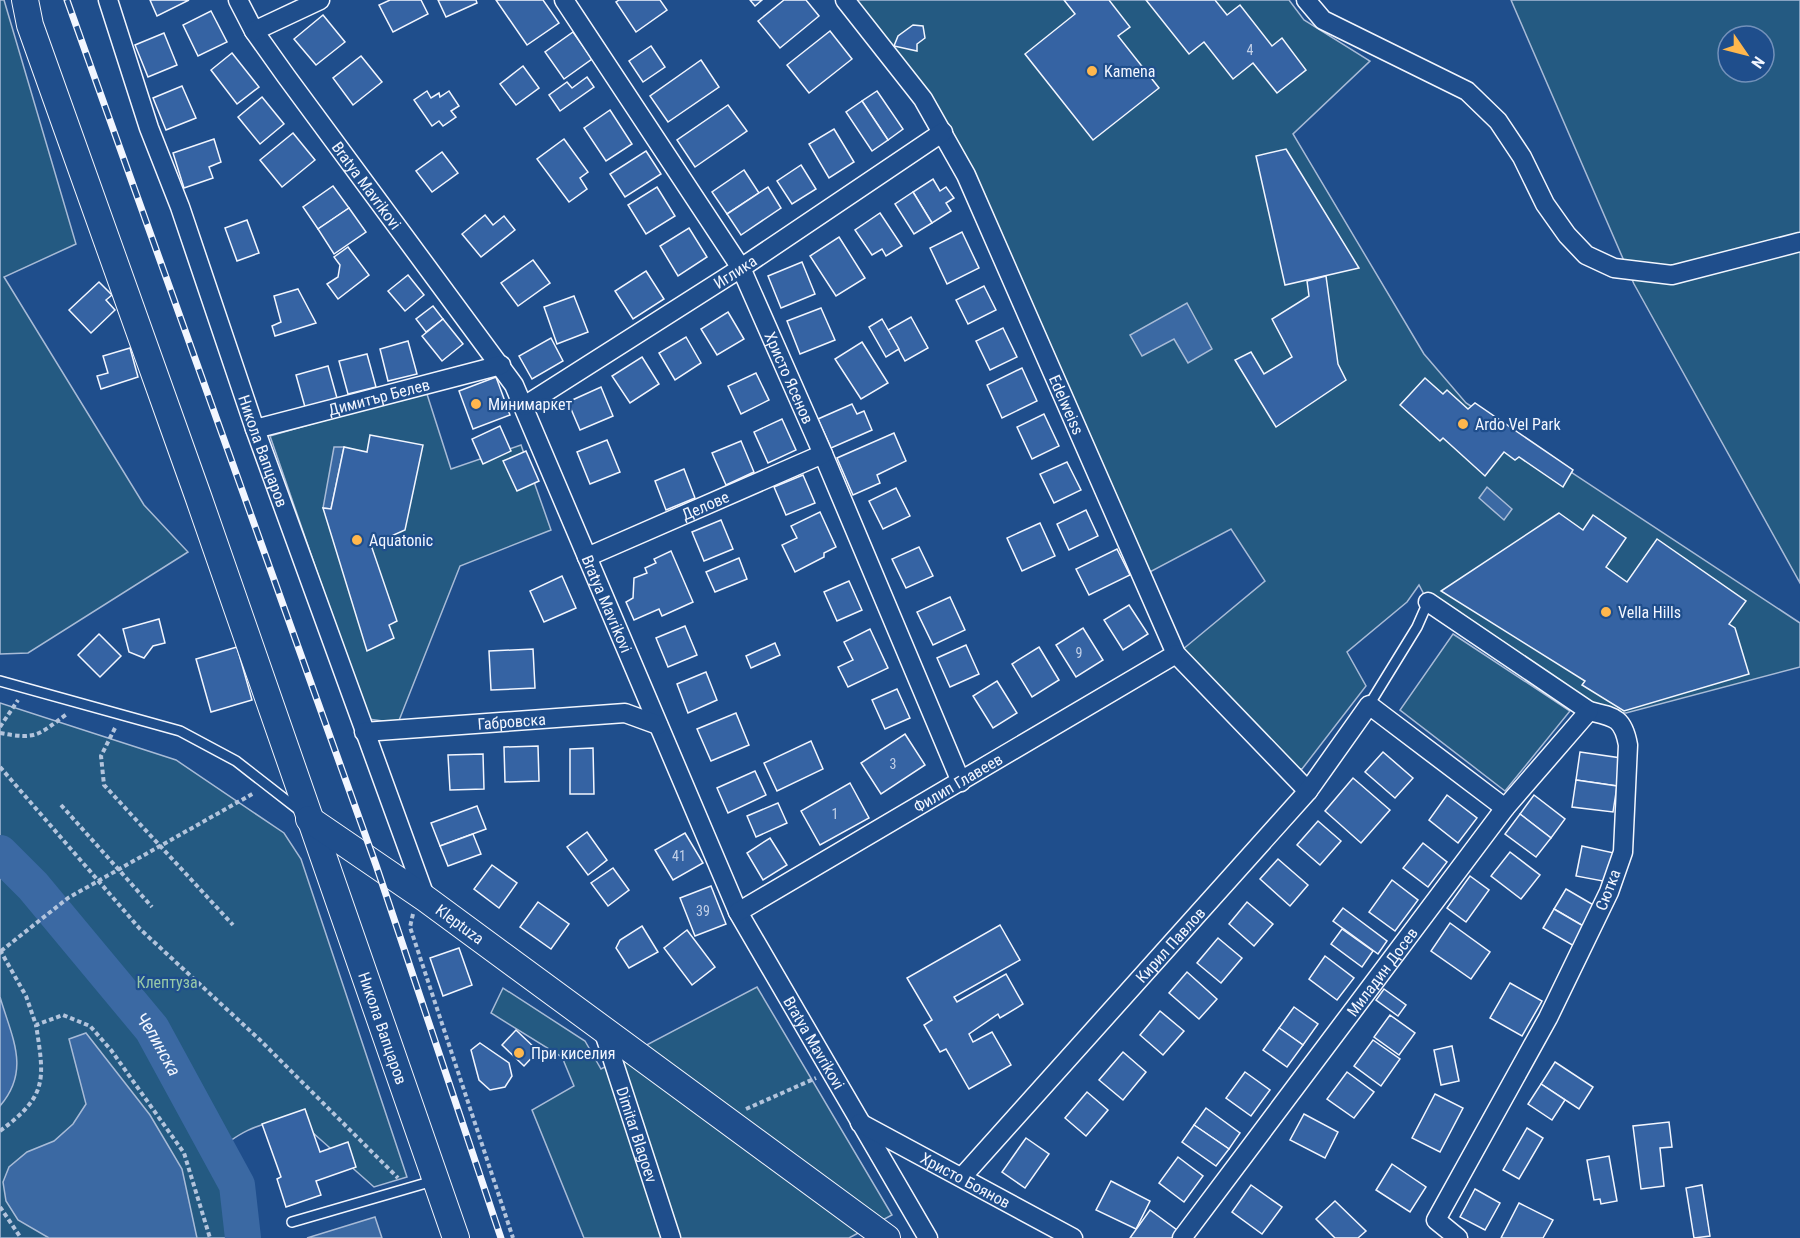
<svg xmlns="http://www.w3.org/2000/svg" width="1800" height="1238" font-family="'Roboto Condensed',sans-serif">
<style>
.green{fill:#245a82;stroke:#a8bbd7;stroke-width:1.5;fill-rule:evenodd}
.water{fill:#3b69a3;stroke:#a8bbd7;stroke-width:1.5}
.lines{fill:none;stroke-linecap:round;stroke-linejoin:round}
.river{stroke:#3b69a3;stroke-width:36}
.building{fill:#3563a3;stroke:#f2f6ff;stroke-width:1.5}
.lane-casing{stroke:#f2f6ff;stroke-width:12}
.street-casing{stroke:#f2f6ff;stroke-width:21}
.secondary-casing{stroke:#f2f6ff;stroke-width:28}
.path{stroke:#b3c4dc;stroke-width:4;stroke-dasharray:4.5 3;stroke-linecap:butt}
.lane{stroke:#1f4e8c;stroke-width:9}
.street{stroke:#1f4e8c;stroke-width:18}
.secondary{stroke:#1f4e8c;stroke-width:26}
.rail-casing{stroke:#f2f6ff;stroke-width:7}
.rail{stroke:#1f4e8c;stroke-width:4.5;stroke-dasharray:14;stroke-linecap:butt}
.poi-dot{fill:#ffb74d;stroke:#1f4e8c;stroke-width:2}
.labels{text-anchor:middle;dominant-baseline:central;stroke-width:4.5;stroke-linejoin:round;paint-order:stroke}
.number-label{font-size:14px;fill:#c3d1e8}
.poi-label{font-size:16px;fill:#f2f6ff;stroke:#1f4e8c;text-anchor:start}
.street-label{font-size:16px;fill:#f2f6ff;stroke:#1f4e8c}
.park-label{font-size:16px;fill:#97c8a6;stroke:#1f4e8c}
.water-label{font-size:18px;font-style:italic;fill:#f2f6ff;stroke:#1f4e8c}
</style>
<rect width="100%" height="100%" fill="#1f4e8c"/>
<g class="green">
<polygon points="0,0 4,0 76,244 4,277 144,505 188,552 28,653 0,654"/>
<polygon points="852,0 1289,0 1304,20 1370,61 1293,134 1424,354 1466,403 1800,623 1800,667 1626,713 1589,711 1428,602 1419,585 1407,602 1347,652 1366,686 1302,769 1287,767 1182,650 1265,581 1231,529 1148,573 979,190"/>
<path d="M 1511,0 L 1800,0 L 1800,583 L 1634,284 ZM 1728,36 L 1764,36 L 1764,72 L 1728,72 Z"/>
<polygon points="426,391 451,469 521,445 551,530 460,566 398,723 368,719 270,436"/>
<polygon points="1453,634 1570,711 1505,791 1400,710"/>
<path d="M 0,703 L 176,760 L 284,833 L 301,859 L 407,1177 L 374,1187 L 295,1117 C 254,1124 239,1132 208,1158 L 224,1195 L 227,1238 L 0,1238 Z"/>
<polygon points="757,987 892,1215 849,1238 584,1238 532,1110 574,1086 562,1057 491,1013 503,988 585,1041 601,1069"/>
</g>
<g class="water">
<polygon points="1187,303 1212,349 1188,363 1174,339 1142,356 1130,335"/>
<polygon points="334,447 344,447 331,509 323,508"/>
<polygon points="1487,487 1512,509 1504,520 1479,498"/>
<path d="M 0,997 C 12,1038 31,1070 0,1106 Z"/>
<polygon points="86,1033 150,1115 182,1169 197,1238 49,1238 18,1220 6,1201 3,1182 9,1167 27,1152 54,1141 73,1124 86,1104 69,1039"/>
<polygon points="375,1217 382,1238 307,1238"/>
</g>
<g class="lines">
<path class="river" id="s1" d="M 0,853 L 33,886 L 152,1029 L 237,1185 L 243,1238"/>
</g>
<g class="building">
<polygon points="150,0 189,0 157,16"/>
<polygon points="390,0 421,0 428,14 393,32 379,5"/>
<polygon points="438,0 476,0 477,3 446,17"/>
<polygon points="496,0 543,0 559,23 527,45"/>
<polygon points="619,0 660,0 667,10 636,32 616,2"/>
<polygon points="750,0 762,0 755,6"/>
<polygon points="784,0 806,0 819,16 780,48 758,21"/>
<polygon points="1064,0 1109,0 1130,27 1118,36 1159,88 1093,140 1025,54 1075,14"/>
<polygon points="1146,0 1215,0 1227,15 1240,5 1272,46 1282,38 1306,70 1277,93 1253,63 1233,79 1204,42 1189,54"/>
<polygon points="211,11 227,42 198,56 183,25"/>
<polygon points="323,15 345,42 316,65 294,39"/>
<polygon points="913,25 923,26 925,38 917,44 917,51 894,46 898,36"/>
<polygon points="830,31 852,59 809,93 787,65"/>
<polygon points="573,32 592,59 564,79 545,52"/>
<polygon points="164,33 177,65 148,77 135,45"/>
<polygon points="651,46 665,67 643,82 629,61"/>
<polygon points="232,53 259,87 237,104 211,70"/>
<polygon points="361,56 382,82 353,105 333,78"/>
<polygon points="701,60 719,87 668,122 650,96"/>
<polygon points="523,66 539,88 516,105 500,84"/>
<polygon points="587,77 594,87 560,111 549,95 567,82 572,88"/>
<polygon points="182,86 196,118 166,130 153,98"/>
<polygon points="427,91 431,98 439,93 440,97 449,91 459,106 451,111 456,117 443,126 439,121 432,126 414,100"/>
<polygon points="877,91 903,129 888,140 862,101"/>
<polygon points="262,97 284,124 260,144 238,117"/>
<polygon points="862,101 888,140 872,151 846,112"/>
<polygon points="728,105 747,131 695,167 677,140"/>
<polygon points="610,110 632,144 606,161 584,128"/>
<polygon points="834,129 854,162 829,178 809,144"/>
<polygon points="293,133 315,160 282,187 260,160"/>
<polygon points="214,139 221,162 209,167 213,178 184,188 173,153"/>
<polygon points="564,139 588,172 580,178 587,189 569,202 537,159"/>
<polygon points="1286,149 1359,268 1285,285 1256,156"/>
<polygon points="646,151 661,174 625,197 610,174"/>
<polygon points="442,152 458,173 432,192 416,171"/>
<polygon points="801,165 816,189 792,204 777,181"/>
<polygon points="744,170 759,193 727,214 712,192"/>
<polygon points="933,179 940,191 946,187 954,198 946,203 951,211 932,223 913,192"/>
<polygon points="333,186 349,208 318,229 303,207"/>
<polygon points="657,187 675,216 646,234 628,205"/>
<polygon points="768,187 781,208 741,235 727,214"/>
<polygon points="913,192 932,223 914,234 895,204"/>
<polygon points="349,208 366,232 334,254 318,229"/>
<polygon points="880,213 902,246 886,256 882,249 872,255 855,230"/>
<polygon points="485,215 493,225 504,216 515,230 481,257 462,234"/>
<polygon points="247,220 259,253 237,261 225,228"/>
<polygon points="689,228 707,257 678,276 660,246"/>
<polygon points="962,232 979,268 947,284 930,248"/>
<polygon points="839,237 865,278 836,296 810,256"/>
<polygon points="348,247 369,275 338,299 327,284 338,277 340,265 334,257"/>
<polygon points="533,260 550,283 518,306 501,283"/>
<polygon points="802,262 815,294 781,308 768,276"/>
<polygon points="646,271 664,299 633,319 615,291"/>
<polygon points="408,275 424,295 405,311 388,291"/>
<polygon points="1326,276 1338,364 1346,380 1276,427 1235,360 1251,352 1264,374 1292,357 1272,319 1309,296 1307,281"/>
<polygon points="99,282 112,295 106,300 115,310 91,333 69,310"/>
<polygon points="984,286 996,310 968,324 956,300"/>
<polygon points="298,289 316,323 275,336 272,326 281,322 274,296"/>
<polygon points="574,296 588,332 557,344 544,307"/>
<polygon points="433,306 443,319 426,332 416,319"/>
<polygon points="821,308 835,340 800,354 787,321"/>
<polygon points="728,312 744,339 717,355 701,329"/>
<polygon points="911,317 928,348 905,361 888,330"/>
<polygon points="443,319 463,344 442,361 422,336"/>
<polygon points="882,319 899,349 886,357 869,327"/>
<polygon points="1003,328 1017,357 990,370 976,341"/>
<polygon points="686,337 701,363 675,380 659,353"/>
<polygon points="551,338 563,361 532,379 519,356"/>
<polygon points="408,341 417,374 388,381 380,349"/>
<polygon points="862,342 888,383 861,399 835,359"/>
<polygon points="130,348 138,377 101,389 97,376 108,373 103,356"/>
<polygon points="367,354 376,387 348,394 339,361"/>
<polygon points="642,357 659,384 630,403 612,376"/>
<polygon points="328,366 337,398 305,407 296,375"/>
<polygon points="1022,368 1037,401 1002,418 987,385"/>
<polygon points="756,373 769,400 741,414 728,386"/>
<polygon points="496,377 510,415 473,429 459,391"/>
<polygon points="1425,378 1443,394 1447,390 1468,409 1475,403 1573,470 1563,487 1519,457 1515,460 1504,452 1485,476 1443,438 1440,441 1400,405"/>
<polygon points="601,387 613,416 580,430 568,402"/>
<polygon points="852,404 857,414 864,411 872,430 831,448 818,419"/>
<polygon points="1044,414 1059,446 1032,459 1017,427"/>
<polygon points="782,419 796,450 768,463 754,432"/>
<polygon points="500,426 511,451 483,464 472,439"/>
<polygon points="894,433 906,461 877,475 880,483 853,495 837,458"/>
<polygon points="370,435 423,445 405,530 371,545 397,621 389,625 394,638 367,651 323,508 331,509 344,447 367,452"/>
<polygon points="607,440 620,472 590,484 577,452"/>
<polygon points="741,441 754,472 726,485 712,453"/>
<polygon points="526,451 539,481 517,491 503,461"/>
<polygon points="1067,462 1081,490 1054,503 1040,474"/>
<polygon points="684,469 695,498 666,510 655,481"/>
<polygon points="803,475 815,503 786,515 774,487"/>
<polygon points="896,488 910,516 883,529 869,501"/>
<polygon points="1086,510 1098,536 1069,550 1057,524"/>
<polygon points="820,512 836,547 824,553 824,557 795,572 782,545 797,538 791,526"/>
<polygon points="1559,513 1583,530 1593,515 1626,538 1606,567 1627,582 1657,539 1746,601 1729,624 1735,628 1749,674 1624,711 1582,685 1585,681 1441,591"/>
<polygon points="721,520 733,549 704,561 692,532"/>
<polygon points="1040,523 1055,556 1022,571 1007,538"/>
<polygon points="919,547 933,576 906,588 892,559"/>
<polygon points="1117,549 1130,575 1089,595 1076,569"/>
<polygon points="671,551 693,602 662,616 659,609 634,620 626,602 633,598 634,578 647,573 645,568 656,563 654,559"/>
<polygon points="739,558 747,579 715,592 706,572"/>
<polygon points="562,576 576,608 544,622 530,591"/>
<polygon points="849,581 862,610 837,621 824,592"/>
<polygon points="950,597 965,630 933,645 917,612"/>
<polygon points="1129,605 1148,634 1123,650 1104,620"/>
<polygon points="159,619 165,643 153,646 144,658 129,652 123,629"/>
<polygon points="685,626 697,655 668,667 656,638"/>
<polygon points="1083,628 1103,660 1076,677 1056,645"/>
<polygon points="870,629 888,668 848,687 838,667 853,660 844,642"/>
<polygon points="99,634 121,656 100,677 78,655"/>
<polygon points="775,643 780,655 751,668 746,656"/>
<polygon points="966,645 979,674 950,687 937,658"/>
<polygon points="237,647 252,700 211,712 196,659"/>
<polygon points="1039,647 1059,680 1032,697 1012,664"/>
<polygon points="533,649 535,688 491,690 489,651"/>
<polygon points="706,672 717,700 688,713 677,684"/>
<polygon points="997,681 1017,713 993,728 973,696"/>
<polygon points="897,689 910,718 885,729 872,700"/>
<polygon points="736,713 749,745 711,761 697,729"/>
<polygon points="905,734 925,765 881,794 861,763"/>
<polygon points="811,741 823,769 777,791 764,763"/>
<polygon points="538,746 539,781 505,782 504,747"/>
<polygon points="593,748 594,794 570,794 570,749"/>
<polygon points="1383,752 1413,778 1395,798 1365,772"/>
<polygon points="1580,752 1621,758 1617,786 1576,780"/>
<polygon points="483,754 484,789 450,790 448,755"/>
<polygon points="755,771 766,795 728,813 717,788"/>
<polygon points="1353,778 1390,810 1361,843 1325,811"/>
<polygon points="1576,780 1617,786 1613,812 1572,807"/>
<polygon points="850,783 869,818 820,845 801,811"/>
<polygon points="1447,795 1477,818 1458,843 1429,820"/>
<polygon points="1534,795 1565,819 1551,838 1520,814"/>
<polygon points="778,803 787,823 756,837 747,816"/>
<polygon points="477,806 486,829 440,846 431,823"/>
<polygon points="1520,814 1551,838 1536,857 1505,834"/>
<polygon points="1318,821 1341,841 1320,865 1297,845"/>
<polygon points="587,832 607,860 588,875 567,847"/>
<polygon points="685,833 703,863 673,880 655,850"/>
<polygon points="473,834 481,854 448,866 440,846"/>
<polygon points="770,838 787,865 763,880 747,853"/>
<polygon points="1423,843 1447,862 1428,887 1403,868"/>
<polygon points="1582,846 1614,853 1608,882 1576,876"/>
<polygon points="1510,852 1540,875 1521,899 1491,876"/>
<polygon points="1278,859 1308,885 1290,906 1260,879"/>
<polygon points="492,865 517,883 499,908 474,889"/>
<polygon points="613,868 629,890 608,906 591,883"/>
<polygon points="1470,876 1489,890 1466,922 1447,908"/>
<polygon points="1392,880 1418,900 1395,931 1369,912"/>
<polygon points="711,886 726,924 695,936 680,898"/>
<polygon points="1566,889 1597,907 1585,927 1554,909"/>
<polygon points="538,902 569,924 551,949 520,927"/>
<polygon points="1247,902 1273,924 1254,946 1229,924"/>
<polygon points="1343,908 1387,941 1378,954 1333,921"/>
<polygon points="1554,909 1585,927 1574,946 1543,928"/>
<polygon points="1450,923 1490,952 1471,979 1431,951"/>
<polygon points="1000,925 1020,960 954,997 957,1002 1006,974 1023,1004 1000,1018 998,1014 969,1034 973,1042 992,1032 1011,1065 969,1089 946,1049 940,1052 924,1025 932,1020 907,978"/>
<polygon points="642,926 658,952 629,968 616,948 620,940"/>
<polygon points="1342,929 1373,951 1362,967 1331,944"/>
<polygon points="687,930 715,967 692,985 664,948"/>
<polygon points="1218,938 1242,958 1221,983 1197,963"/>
<polygon points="459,948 472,985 443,996 430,958"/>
<polygon points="1325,956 1354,978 1337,1000 1309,979"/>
<polygon points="1187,972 1217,999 1199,1019 1169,993"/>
<polygon points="1510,983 1542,1001 1522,1036 1490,1018"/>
<polygon points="1384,989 1406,1005 1398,1016 1376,1000"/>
<polygon points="1294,1007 1318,1024 1303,1045 1279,1028"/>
<polygon points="1160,1011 1184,1031 1163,1055 1140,1035"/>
<polygon points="1390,1015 1415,1033 1399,1055 1374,1037"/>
<polygon points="1279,1028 1303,1045 1287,1067 1263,1050"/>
<polygon points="516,1030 538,1051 524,1066 502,1045"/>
<polygon points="1373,1040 1400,1059 1381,1086 1354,1066"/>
<polygon points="480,1043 509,1063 512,1076 505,1087 490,1090 479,1080 471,1050"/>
<polygon points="1452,1046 1459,1081 1441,1085 1434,1050"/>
<polygon points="1123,1052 1146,1072 1123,1100 1099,1080"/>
<polygon points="1555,1062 1593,1087 1579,1109 1541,1084"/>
<polygon points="1245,1072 1270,1090 1251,1116 1226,1098"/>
<polygon points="1347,1072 1374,1092 1354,1118 1327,1099"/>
<polygon points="1541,1084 1565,1100 1552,1120 1528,1104"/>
<polygon points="1087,1092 1108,1110 1086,1136 1065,1118"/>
<polygon points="1435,1094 1463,1108 1440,1152 1412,1138"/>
<polygon points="1206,1108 1240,1133 1229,1149 1194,1125"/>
<polygon points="305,1109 320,1152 348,1142 356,1167 316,1181 321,1195 286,1207 277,1179 281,1177 262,1124"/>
<polygon points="1304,1114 1338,1132 1325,1158 1290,1140"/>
<polygon points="1669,1122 1672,1147 1660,1148 1664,1186 1641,1189 1633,1126"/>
<polygon points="1194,1125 1229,1149 1216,1166 1182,1142"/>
<polygon points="1527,1128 1543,1138 1519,1179 1503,1170"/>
<polygon points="1026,1138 1049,1154 1025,1188 1002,1172"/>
<polygon points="1609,1156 1617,1201 1601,1204 1600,1199 1594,1200 1587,1160"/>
<polygon points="1178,1157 1203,1176 1184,1202 1159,1183"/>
<polygon points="1392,1164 1426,1187 1410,1212 1376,1190"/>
<polygon points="1111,1181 1150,1201 1136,1229 1096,1210"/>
<polygon points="1251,1185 1282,1207 1262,1234 1232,1212"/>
<polygon points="1702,1185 1710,1236 1694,1238 1686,1188"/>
<polygon points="1475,1189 1500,1203 1485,1230 1460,1217"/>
<polygon points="1335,1201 1366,1231 1358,1238 1335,1238 1316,1219"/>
<polygon points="1519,1203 1553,1220 1543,1238 1501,1238"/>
<polygon points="1150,1210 1177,1230 1172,1238 1130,1238"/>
</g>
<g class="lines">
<g class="lane-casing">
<g id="lane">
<polyline points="0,681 180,731 236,761 299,810"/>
<polyline points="1369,705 1417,627 1428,602"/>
<polyline points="292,1222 433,1181"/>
</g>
</g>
<g class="street-casing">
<g id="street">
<path id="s2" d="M 108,0 L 149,128 L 180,207 L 255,429 L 426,899"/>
<path id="s3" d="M 238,0 L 254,31 L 286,76 L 514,385 L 738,912 L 928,1238"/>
<path id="s4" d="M 564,0 L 741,268 L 823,454 L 961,782"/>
<path id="s5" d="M 845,0 L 923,99 L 966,175 L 1176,654 L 1308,791"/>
<polyline points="1306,0 1323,20 1467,91 1498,121 1522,157 1545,204 1567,235 1586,255 1614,268 1672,275 1800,242"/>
<polyline points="254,31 320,0"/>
<path id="s6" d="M 524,406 L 741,268 L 943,132"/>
<path id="s7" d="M 255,429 L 501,365"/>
<path id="s8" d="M 587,557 L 823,454"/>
<path d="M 1428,602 L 1589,711 C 1614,717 1623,717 1628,745 L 1623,852 L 1609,892 L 1548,1018 L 1436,1220 L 1458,1238"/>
<path id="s9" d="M 364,732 L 625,713 L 658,725"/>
<path id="s10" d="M 738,912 L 1176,654"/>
<path id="s11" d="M 603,1030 L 671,1238"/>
<path id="s12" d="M 860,1123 L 1073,1238"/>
<path id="s13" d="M 962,1177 L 1308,791 L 1369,705 L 1505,808"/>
<path id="s14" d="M 1182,1238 L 1505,808 L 1589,711"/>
</g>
</g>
<g class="secondary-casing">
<g id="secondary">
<path id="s15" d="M 25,0 L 30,25 L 198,496 L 456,1238"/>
<path id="s16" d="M 309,819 L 426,899 L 887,1238"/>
</g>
</g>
<g class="path">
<polyline points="0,727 18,700"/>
<polyline points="115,728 101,756 104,785 233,925"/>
<path d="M 0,733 C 37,740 38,735 67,714"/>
<polyline points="0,767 140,929 260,1040 398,1178"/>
<polyline points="61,805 152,907"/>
<polyline points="413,914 410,927 513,1238"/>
<polyline points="0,950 26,996 36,1025 63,1015 90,1026 111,1050 184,1153 210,1238"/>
<polyline points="1,951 68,898 254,793"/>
<polyline points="746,1109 816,1078"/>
<path d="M 0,1131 C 47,1096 45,1081 36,1025"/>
<polyline points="0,1207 21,1238"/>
</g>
<use href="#lane" class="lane"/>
<use href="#street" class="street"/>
<use href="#secondary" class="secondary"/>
<g class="rail-casing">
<polyline id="rail" points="67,0 376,865 501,1238"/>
</g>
<use href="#rail" class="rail"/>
</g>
<g class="poi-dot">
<circle cx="1092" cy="71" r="6"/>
<circle cx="476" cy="404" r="6"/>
<circle cx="1463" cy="424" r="6"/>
<circle cx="357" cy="540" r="6"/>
<circle cx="1606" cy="612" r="6"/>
<circle cx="519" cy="1053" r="6"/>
</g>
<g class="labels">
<g class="number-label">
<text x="1250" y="50">4</text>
<text x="1079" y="653">9</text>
<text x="893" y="764">3</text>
<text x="835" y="814">1</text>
<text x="679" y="856">41</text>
<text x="703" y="911">39</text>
</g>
<g class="poi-label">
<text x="1104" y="71">Kamena</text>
<text x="488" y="404">Минимаркет</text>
<text x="1475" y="424">Ardo Vel Park</text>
<text x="369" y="540">Aquatonic</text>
<text x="1618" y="612">Vella Hills</text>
<text x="531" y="1053">При киселия</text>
</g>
<g class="street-label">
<text stroke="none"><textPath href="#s3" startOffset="226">Bratya Mavrikovi</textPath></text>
<text stroke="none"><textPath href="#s6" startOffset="250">Иглика</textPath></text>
<text stroke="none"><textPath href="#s4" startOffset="441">Христо Ясенов</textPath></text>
<text stroke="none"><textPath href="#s7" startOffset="128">Димитър Белев</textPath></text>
<text stroke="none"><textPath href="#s5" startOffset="464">Edelweiss</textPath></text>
<text stroke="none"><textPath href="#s2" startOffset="477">Никола Вапцаров</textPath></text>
<text stroke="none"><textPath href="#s8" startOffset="129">Делове</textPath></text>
<text stroke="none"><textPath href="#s3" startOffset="712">Bratya Mavrikovi</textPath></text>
<text stroke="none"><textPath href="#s9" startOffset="148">Габровска</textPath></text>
<text stroke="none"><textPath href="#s10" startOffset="255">Филип Главеев</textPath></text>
<text transform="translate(1608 890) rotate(-69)">Сютка</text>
<text stroke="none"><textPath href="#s16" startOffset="184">Kleptuza</textPath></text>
<text stroke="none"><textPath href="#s13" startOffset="312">Кирил Павлов</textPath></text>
<text stroke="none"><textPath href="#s14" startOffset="333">Миладин Досев</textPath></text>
<text stroke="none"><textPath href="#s15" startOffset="1089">Никола Вапцаров</textPath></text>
<text stroke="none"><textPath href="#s3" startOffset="1198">Bratya Mavrikovi</textPath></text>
<text stroke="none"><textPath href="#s11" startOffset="110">Dimitar Blagoev</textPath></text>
<text stroke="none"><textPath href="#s12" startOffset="120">Христо Боянов</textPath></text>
</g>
<g class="park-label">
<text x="167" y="982">Клептуза</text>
</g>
<g class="water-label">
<text stroke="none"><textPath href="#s1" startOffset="249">Чепинска</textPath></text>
</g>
</g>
<g transform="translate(1746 54) rotate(125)"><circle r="28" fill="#1f4e8c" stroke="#7391ba" stroke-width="1.5"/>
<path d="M0-4.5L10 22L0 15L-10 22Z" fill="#ffb74d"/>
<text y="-9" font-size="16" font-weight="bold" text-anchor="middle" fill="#f2f6ff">N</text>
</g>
</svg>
